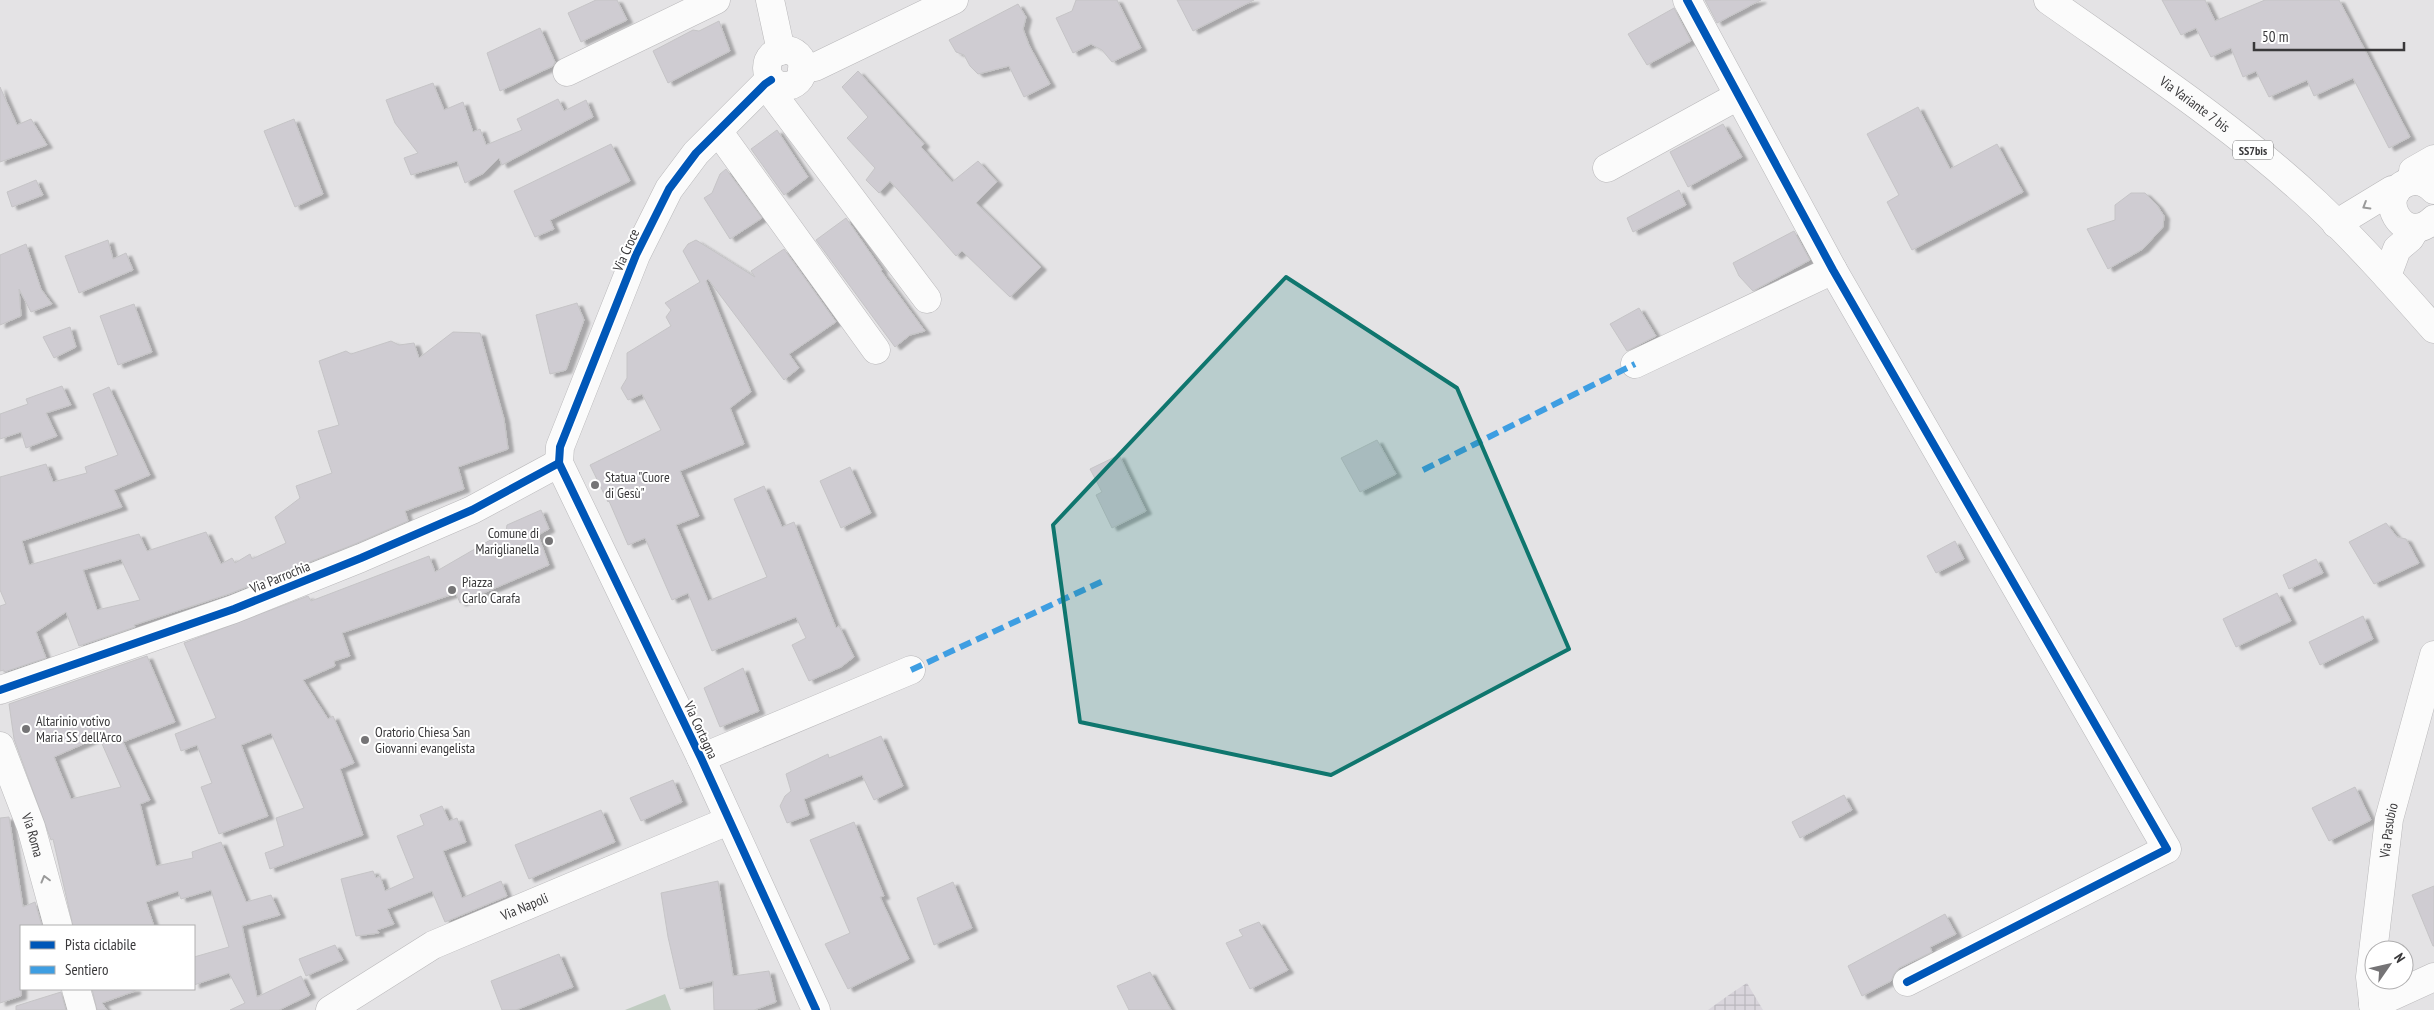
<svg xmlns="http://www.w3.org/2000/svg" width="2434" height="1010" font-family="'PT Sans Narrow',sans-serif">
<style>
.industrial{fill:url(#industrial-grid)}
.park{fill:#c0ccc1}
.building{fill:#cfccd2;stroke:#c5c4c6;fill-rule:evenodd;filter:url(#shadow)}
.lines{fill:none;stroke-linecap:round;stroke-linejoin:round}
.minor-casing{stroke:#b9b8ba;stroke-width:29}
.major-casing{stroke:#b9b8ba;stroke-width:29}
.minor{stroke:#fbfbfb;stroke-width:28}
.major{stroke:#fbfbfb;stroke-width:28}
.quiet{stroke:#3e9ee2;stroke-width:6;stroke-dasharray:12 6;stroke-linecap:butt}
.cycleway-casing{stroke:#fff;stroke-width:11}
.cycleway{stroke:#0057b8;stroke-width:8}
.oneway{stroke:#9a9a9a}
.marked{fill:#0f766e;fill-opacity:0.2;stroke:#0f766e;stroke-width:4;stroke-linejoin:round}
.poi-dot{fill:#757476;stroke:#fff;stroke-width:2}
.labels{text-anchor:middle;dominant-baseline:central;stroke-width:4;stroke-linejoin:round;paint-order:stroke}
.shield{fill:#fff;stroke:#747475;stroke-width:1}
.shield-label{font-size:12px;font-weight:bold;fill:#39383a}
.street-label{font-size:14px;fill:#39383a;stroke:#fff}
.poi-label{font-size:14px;fill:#39383a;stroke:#fff;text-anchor:start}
</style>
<defs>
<pattern id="industrial-grid" width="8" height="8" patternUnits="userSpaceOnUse" patternTransform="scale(1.25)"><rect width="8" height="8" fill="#d9d5dc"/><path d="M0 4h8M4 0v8" fill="none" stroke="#bbb8be"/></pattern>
<filter id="shadow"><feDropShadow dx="5.5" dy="3" stdDeviation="1" flood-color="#0004"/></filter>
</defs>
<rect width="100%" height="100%" fill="#e4e3e5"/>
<polygon class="industrial" points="1747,983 1763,1010 1708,1010 1733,992"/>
<polygon class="park" points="665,994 671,1010 625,1010"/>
<g class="building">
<polygon points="596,0 617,0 627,20 581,42 568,13"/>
<polygon points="1076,0 1117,0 1141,48 1112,62 1102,50 1091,44 1073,53 1056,18 1072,11"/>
<polygon points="1177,0 1254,0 1193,31"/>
<polygon points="1705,0 1761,0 1717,23"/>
<polygon points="2162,0 2205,0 2215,21 2265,0 2339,0 2410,137 2389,148 2353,78 2314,96 2307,80 2269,97 2256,71 2243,77 2231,48 2211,57 2196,28 2181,35"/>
<polygon points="1018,4 1026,17 1023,29 1029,45 1050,84 1024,97 1009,66 978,74 970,66 964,55 956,52 949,40"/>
<polygon points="1674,8 1691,41 1647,65 1628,34"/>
<polygon points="719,21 730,51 668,83 653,51 693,30 699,31"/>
<polygon points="540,28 555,62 553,66 500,91 487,53"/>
<polygon points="858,71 924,144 921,147 952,182 978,161 997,182 976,203 1041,267 1010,297 962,251 956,256 890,181 879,193 866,180 875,168 847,138 868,117 842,87"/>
<polygon points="433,83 444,110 463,102 473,132 480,129 486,145 522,130 517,119 558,99 564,111 586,100 593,117 502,165 499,158 484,173 465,183 457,161 411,175 404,158 418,153 395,123 386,100"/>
<polygon points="0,87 17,125 31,119 47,145 0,162"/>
<polygon points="1918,107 1950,169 1997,144 2023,192 1912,250 1887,202 1899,195 1867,134"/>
<polygon points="294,119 323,194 295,207 264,131"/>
<polygon points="1723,124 1742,157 1688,187 1670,152"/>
<polygon points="777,130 808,177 784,195 751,149"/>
<polygon points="611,144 630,181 550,220 554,229 535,237 514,191"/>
<polygon points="726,169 762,218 730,239 704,198 712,193 720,174"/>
<polygon points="36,180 43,195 12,207 7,192"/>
<polygon points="1679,190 1686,205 1633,232 1627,218"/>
<polygon points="2131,193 2145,193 2157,205 2164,216 2163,227 2143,249 2108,269 2087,229 2115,220 2115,205"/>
<polygon points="846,218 882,270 881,271 925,331 910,335 895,347 816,240"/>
<polygon points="1794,231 1810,260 1753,291 1739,276 1733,263"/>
<polygon points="108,240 113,259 126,253 133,270 79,293 65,256"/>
<polygon points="696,240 755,277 751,271 784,249 836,322 789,354 799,368 784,380 708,279 706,281 751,392 730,408 744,444 680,471 699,516 676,525 708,601 767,577 734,499 764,486 782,527 794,522 836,628 839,626 854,657 841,667 809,681 792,645 806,638 796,617 712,651 688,593 672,600 645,538 628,545 609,501 608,502 590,465 661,430 642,394 628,400 621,388 627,378 627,353 671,326 666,317 671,310 665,303 700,282 683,251 688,244"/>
<polygon points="26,244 41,289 52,304 31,312 19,289 21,316 0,325 0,255"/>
<polygon points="577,303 584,320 566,370 550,374 536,315"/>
<polygon points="134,304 152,352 118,365 100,316"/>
<polygon points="1639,308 1656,336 1627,351 1610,324"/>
<polygon points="70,327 76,347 54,358 43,337"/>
<path d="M 453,332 L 480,333 L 504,419 L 508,449 L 458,467 L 464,489 L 405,511 L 408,521 L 355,544 L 229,594 L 134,625 L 135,627 L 79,646 L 66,612 L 36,632 L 46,658 L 4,672 L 4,670 L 0,671 L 0,606 L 6,604 L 0,590 L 0,477 L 46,464 L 53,482 L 87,473 L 85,467 L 118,455 L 93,394 L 109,387 L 150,475 L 114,490 L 122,507 L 22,541 L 29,565 L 139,534 L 147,551 L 206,532 L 221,564 L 232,558 L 235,563 L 250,554 L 252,559 L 286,543 L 275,517 L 300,498 L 296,486 L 332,473 L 318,431 L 339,425 L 319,361 L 346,351 L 351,354 L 391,341 L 399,345 L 414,343 L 419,358 ZM 121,559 L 140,600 L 97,610 L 83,570 Z"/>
<polygon points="62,386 71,405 46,413 57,436 26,448 21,432 0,439 0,414 28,404 26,399"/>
<polygon points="1377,440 1396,474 1360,492 1341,458"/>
<polygon points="1119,455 1146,511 1112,528 1096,495 1102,492 1090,469"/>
<polygon points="850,467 871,513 841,528 820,481"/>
<polygon points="541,510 549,529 538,535 549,565 460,603 456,593 342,633 350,656 334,661 335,666 303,680 328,719 333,716 354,763 340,769 363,835 270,869 265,853 284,846 276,818 304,808 271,733 241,745 268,816 219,834 201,787 212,783 197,745 181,751 175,734 216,718 184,643 308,596 311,601 429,556 435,572 506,531 507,525"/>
<polygon points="2386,523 2397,537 2406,539 2419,563 2374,584 2349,542"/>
<polygon points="1955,541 1964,559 1936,573 1927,556"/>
<polygon points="2316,559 2323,573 2289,589 2283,575"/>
<polygon points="2277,593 2291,621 2236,647 2223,619"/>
<polygon points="2363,616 2373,639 2320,665 2309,642"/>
<path d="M 147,656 L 175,722 L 123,742 L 150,800 L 140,804 L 156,866 L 193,858 L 192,852 L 221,842 L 246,902 L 271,895 L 280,915 L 242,926 L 257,997 L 301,976 L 310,995 L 279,1010 L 230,1010 L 245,1003 L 229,973 L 194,985 L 194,957 L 229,947 L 211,890 L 181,899 L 178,891 L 146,902 L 154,926 L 73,926 L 53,839 L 51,840 L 14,739 L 9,704 ZM 99,737 L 121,787 L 71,799 L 54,757 Z"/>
<polygon points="743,668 759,711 720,727 704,688"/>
<polygon points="881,736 903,786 874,800 862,775 804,799 809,815 787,823 780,806 785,796 791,791 786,774 828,754 829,758"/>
<polygon points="673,780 682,802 641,821 630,798"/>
<polygon points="2355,787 2371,820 2329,841 2312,808"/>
<polygon points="1844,795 1852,810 1800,838 1792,822"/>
<polygon points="442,806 449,821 457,818 466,842 443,851 462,898 501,881 507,896 445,922 432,891 387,909 394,924 377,930 379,933 356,936 341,879 373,871 376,878 380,876 385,891 414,878 397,836 424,825 420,815"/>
<polygon points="601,810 615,842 529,879 515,845"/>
<polygon points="9,817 23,907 35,902 42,926 21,926 21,996 0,1003 0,818"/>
<polygon points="854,822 884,896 880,897 909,959 848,989 825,944 850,933 810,840"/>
<polygon points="718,881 733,976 769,971 776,1002 754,1010 714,1010 713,981 680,989 668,937 661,893"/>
<polygon points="953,882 972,928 934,945 917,898"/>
<polygon points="2434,886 2434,946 2433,946 2412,895"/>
<polygon points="1945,914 1956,934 1930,947 1932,952 1899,968 1894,974 1891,981 1862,996 1848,966"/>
<polygon points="1259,922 1288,970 1250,989 1226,943 1243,936 1239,930"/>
<polygon points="335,945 343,960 306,976 299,959"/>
<polygon points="559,954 573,987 516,1010 502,1010 491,981"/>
<polygon points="1150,972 1171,1010 1129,1010 1117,986"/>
<polygon points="92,989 135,989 135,991 102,1003 107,1010 97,1010"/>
<polygon points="61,992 66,1010 16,1010 16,1006"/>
</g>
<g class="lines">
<g class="minor-casing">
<g id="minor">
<polyline points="770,0 781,51"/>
<polyline points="1687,0 1833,270 2167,849 1907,982"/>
<circle cx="785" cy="68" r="18"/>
<polyline points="802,69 815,67 954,0"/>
<polyline points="567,72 716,0"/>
<polyline points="771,80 765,84 696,153 669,189 636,255 560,447 559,463 701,758 816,1010"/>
<polyline points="765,84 927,299"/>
<polyline points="718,131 876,350"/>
<polyline points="1607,168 1738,96"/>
<polyline points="2413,181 2413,171 2434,159"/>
<path d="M 2434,190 C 2427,183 2419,179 2409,182 C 2373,194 2403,249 2434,219"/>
<polyline points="2336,224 2392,190 2396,192"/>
<polyline points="2387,276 2397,249 2410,238 2416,228"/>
<polyline points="1635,364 1833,270"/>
<polyline points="0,690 234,609 361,558 472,510 559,463"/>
<path id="s1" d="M 0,746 L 31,827 L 58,926"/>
<polyline points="701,758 911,670"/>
<polyline points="76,989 82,1010"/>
<polyline points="2373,1005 2434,977"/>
<path id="s2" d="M 330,1010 L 433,945 L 728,821"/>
<path id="s3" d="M 2374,1010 L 2370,977 L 2389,819 L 2434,655"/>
</g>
</g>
<g class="major-casing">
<g id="major">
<path id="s4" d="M 2048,0 C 2140,65 2235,127 2317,204 C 2358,243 2396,286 2434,329"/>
</g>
</g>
<use href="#minor" class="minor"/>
<use href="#major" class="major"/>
<g class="quiet">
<polyline points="1423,470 1635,364"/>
<polyline points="911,670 1103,581"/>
</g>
<g class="cycleway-casing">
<g id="cycleway">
<polyline points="1687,0 1833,270 2167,849 1907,982"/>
<polyline points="771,80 765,84 696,153 669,189 636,255 560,447 559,463 701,758 816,1010"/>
<polyline points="0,690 234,609 361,558 472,510 559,463"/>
</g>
</g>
<use href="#cycleway" class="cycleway"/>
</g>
<defs><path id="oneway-chevron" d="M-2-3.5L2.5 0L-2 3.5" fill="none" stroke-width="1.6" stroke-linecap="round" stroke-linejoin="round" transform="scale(1.25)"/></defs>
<g class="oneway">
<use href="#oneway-chevron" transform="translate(2366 206) rotate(149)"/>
<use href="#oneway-chevron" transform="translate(45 879) rotate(-105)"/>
</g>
<path class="marked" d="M 1286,277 L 1457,388 L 1569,649 L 1331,775 L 1080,722 L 1053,525 Z"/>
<g class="poi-dot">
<circle cx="595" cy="485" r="5"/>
<circle cx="549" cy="541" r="5"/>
<circle cx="452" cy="590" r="5"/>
<circle cx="26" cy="729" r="5"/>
<circle cx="365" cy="740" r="5"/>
</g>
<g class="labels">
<rect class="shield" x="2233" y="140.5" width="40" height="19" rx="4"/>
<g class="shield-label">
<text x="2253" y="150">SS7bis</text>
</g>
<g class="street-label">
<text stroke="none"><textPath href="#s4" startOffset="180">Via Variante 7 bis</textPath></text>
<text transform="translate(626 250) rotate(-66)">Via Croce</text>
<text transform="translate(280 577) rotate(-22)">Via Parrochia</text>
<text transform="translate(701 730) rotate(65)">Via Cortagna</text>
<text stroke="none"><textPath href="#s3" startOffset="181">Via Pasubio</textPath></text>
<text stroke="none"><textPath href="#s1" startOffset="95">Via Roma</textPath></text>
<text stroke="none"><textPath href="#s2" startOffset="221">Via Napoli</textPath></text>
</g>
<g class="poi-label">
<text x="605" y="477">Statua "Cuore<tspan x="605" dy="16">di Gesù"</tspan></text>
<text x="539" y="533" text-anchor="end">Comune di<tspan x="539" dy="16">Mariglianella</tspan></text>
<text x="462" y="582">Piazza<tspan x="462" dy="16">Carlo Carafa</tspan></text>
<text x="36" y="721">Altarinio votivo<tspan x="36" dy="16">Maria SS dell'Arco</tspan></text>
<text x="375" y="732">Oratorio Chiesa San<tspan x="375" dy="16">Giovanni evangelista</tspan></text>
</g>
</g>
<rect x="20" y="925" width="175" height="65" fill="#ffffff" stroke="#b0afb0"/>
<rect x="30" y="941" width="25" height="8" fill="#0057b8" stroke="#b0afb0"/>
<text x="65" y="950" font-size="15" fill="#39383a">Pista ciclabile</text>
<rect x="30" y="966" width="25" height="8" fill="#3e9ee2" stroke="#b0afb0"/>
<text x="65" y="975" font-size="15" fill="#39383a">Sentiero</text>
<g transform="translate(2389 965) rotate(56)"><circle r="24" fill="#ffffff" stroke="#b0afb0"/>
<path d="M0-4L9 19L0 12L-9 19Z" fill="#757476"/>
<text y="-8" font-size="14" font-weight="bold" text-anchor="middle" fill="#39383a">N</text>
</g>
<path d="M2254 42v8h150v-8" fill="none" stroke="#39383a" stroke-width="2.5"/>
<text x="2262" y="42" font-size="15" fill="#39383a" stroke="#ffffff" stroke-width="4" paint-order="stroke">50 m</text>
</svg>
